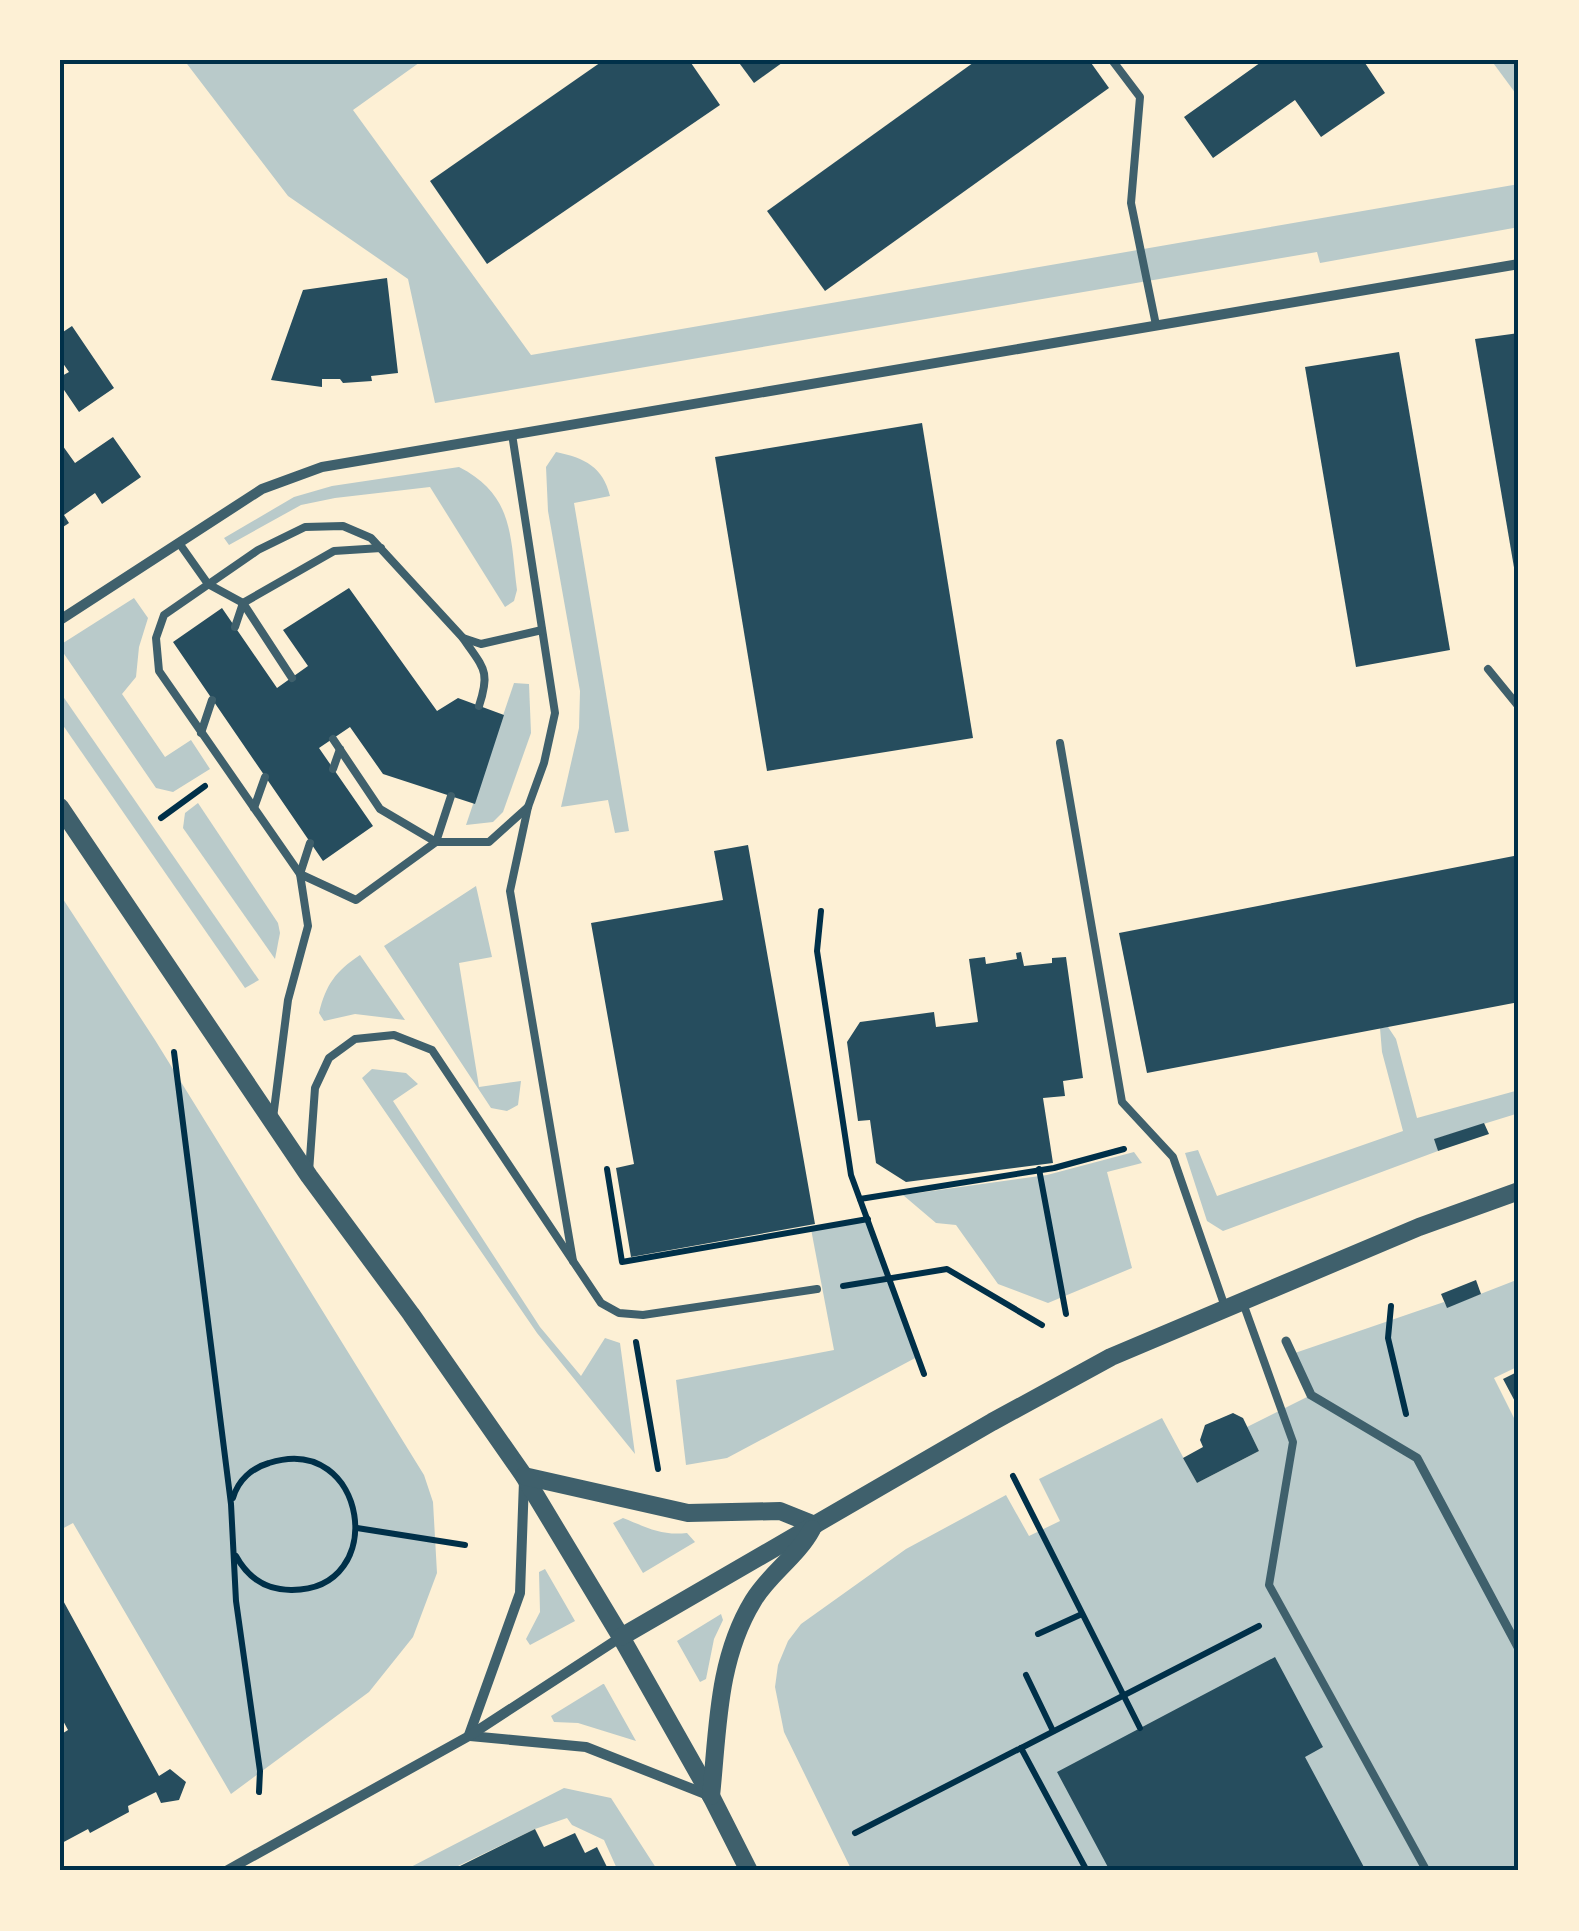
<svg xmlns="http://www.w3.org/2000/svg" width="1579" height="1931" font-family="'Roboto Condensed',sans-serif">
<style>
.green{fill:#b9caca}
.building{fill:#264d5e}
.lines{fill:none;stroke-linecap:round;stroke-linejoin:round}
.path{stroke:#003049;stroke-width:6}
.service{stroke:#3f606c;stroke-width:8}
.pedestrian{stroke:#3f606c;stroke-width:9}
.minor{stroke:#3f606c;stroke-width:10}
.tertiary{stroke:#3f606c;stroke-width:18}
.neatline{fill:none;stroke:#003049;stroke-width:4}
</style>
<rect width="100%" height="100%" fill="#fdf0d5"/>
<g class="green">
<polygon points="184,60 423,60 353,110 531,355 1519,184 1519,227 1320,263 1317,252 435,403 408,279 288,196"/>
<polygon points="1491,60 1519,60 1519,98"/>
<path d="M 556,452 C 585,458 603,467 610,496 L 574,503 L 629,831 L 615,833 L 608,800 L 561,807 L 579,728 L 580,691 L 548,511 L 546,467 Z"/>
<path d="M 459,467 C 514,495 510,536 517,590 L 514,601 L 505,607 L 430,487 L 335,498 L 301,505 L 229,545 L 224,538 L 294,497 L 332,486 Z"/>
<polygon points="134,598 148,618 139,647 136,677 122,694 165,757 191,740 210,769 173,792 156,788 60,648 60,645"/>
<polygon points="514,683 529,684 531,733 503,812 493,822 466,825"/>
<polygon points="60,692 259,980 245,988 60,721"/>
<polygon points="198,803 278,923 280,933 275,959 183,828 185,813"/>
<polygon points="476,886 492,957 459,963 479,1087 521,1081 518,1105 507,1111 491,1108 384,946"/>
<polygon points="63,899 155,1040 424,1475 433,1502 437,1573 413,1637 369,1692 231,1794 73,1523 60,1530 60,902"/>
<path d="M 360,955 L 405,1020 L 355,1014 L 324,1021 L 319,1013 C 326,984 336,971 360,955 Z"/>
<polygon points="1388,1027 1396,1039 1417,1118 1519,1090 1519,1113 1435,1139 1438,1151 1223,1231 1207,1221 1185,1153 1198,1150 1217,1196 1403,1131 1382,1052 1380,1028"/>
<polygon points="372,1069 406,1073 418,1084 393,1101 540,1327 581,1376 605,1338 620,1343 635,1454 537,1333 362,1078"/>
<polygon points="1134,1152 1142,1163 1107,1172 1132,1268 1048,1303 998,1284 956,1225 936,1223 903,1195 1047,1175"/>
<polygon points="868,1219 919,1356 727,1458 686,1465 676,1380 834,1350 811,1229"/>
<polygon points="1519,1279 1519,1366 1494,1378 1519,1428 1519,1871 852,1871 784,1732 775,1687 778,1665 788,1641 801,1624 906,1549 1006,1495 1029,1536 1060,1521 1039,1479 1162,1418 1197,1483 1259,1451 1247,1427 1311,1395 1292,1354 1444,1302 1447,1307"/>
<path d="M 623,1518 C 646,1527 661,1536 687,1533 L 695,1542 L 643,1573 L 613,1523 Z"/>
<polygon points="545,1569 575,1621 530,1645 526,1639 540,1612 539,1572"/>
<polygon points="721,1614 723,1620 714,1639 706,1679 700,1682 677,1641"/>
<polygon points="603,1684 604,1684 636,1741 578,1723 554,1722 551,1716"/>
<polygon points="564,1788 611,1798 658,1871 618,1871 604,1840 572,1825 567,1818 535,1829 458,1866 460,1871 403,1871"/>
</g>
<g class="building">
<polygon points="604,60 689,60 720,105 487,264 430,181"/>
<polygon points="737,60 786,60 754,83"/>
<polygon points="977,60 1089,60 1109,88 825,291 767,211"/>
<polygon points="1264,60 1363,60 1385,93 1321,137 1295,100 1213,158 1184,117"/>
<polygon points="387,278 398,373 371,376 372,381 343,383 340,379 322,379 322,387 271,380 303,290"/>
<polygon points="72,326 114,388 79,412 60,384 60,377 69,372 60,359 60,334"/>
<polygon points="1519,333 1519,584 1517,585 1475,339"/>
<polygon points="1399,352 1450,650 1356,667 1305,367"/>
<polygon points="922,423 973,738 767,771 715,457"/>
<polygon points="113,437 141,477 102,504 95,493 64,515 69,523 60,529 60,442 75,463"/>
<polygon points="349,588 437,711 458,698 504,715 475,804 383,774 350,727 319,748 373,826 323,861 173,642 222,608 277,688 308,666 283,630"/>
<polygon points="748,845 815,1224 631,1257 616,1168 634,1164 591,923 723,900 714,851"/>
<polygon points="1519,855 1519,1002 1147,1073 1119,933"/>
<polygon points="1021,952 1024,966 1052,963 1052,958 1066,957 1083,1078 1063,1081 1065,1096 1043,1098 1053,1163 906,1182 876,1163 870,1120 858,1121 847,1042 860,1022 934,1012 936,1027 978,1022 969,959 985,957 986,964 1017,959 1016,953"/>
<polygon points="1484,1123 1489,1134 1438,1151 1434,1139"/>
<polygon points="1476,1280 1481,1294 1447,1308 1441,1294"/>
<polygon points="1519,1371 1519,1409 1503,1379"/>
<polygon points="1233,1413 1243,1418 1259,1451 1197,1483 1183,1458 1203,1447 1200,1440 1205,1425"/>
<polygon points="60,1595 159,1776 170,1769 186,1782 179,1800 161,1803 156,1792 128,1806 129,1812 90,1833 88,1829 60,1844 60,1735 68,1730 60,1715"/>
<polygon points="1275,1657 1323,1747 1305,1757 1366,1871 1110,1871 1057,1772"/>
<polygon points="535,1829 544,1847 575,1833 585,1853 597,1847 609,1871 460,1871 458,1867"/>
</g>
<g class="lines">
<g class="path">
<polyline points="161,818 205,786"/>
<polyline points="821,911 817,951 851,1175 924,1374"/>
<polyline points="174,1052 231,1504 236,1601 260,1771 259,1792"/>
<polyline points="607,1169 622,1262 868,1219"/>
<polyline points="1039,1169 1066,1314"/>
<polyline points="860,1199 1054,1168 1124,1149"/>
<polyline points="843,1286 947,1269 1042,1325"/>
<polyline points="1391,1306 1388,1338 1406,1414"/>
<polyline points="636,1342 658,1469"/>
<polyline points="1013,1476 1140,1728"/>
<path d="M 233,1498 C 238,1480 252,1468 269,1463 C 367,1431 391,1591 291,1590 C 265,1590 248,1578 236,1556"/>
<polyline points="357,1528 465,1545"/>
<polyline points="1038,1634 1082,1614"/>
<polyline points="1026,1675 1053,1731"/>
<polyline points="1021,1748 1087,1871"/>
<polyline points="855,1833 1259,1626"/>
</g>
<g class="service">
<polyline points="1112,60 1140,97 1131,203 1156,325"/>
<polyline points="512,434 555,713 544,763 528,807 510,891 573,1261"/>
<polyline points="179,543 208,584 243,603 292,678"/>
<polyline points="235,627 243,603 334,551 381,548"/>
<path d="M 463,638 C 483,668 491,670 479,706"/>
<polyline points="1488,669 1519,707"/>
<polyline points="201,733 212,700"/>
<polyline points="333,739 380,809 436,842 489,842 528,807"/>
<polyline points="1060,743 1122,1102 1173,1157 1225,1307"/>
<polyline points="333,769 340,749"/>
<polyline points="254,808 265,777"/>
<polyline points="310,843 300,874 356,900 436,842 451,796"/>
<polyline points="273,1118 288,1000 308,926 300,874 159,671 156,638 164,615 258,550 305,527 343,526 371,538 463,638 481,644 542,630"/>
<polyline points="309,1172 315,1088 329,1058 355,1039 394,1035 432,1050 601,1303 619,1313 643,1315 817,1289"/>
<polyline points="1243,1303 1293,1442 1269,1585 1425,1868"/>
</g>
<polyline class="pedestrian" points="1286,1341 1311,1395 1417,1458 1519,1649"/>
<g class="minor">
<polyline points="60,620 262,489 322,467 1519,264"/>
<polyline points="469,1735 520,1593 524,1481"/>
<polyline points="470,1736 586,1747 708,1795"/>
<polyline points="226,1871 469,1736 621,1637"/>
</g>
<g class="tertiary">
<polyline points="60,807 309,1176 411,1314 524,1476 621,1637 711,1796 749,1871"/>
<polyline points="524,1476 688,1513 780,1511 815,1525"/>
<polyline points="621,1637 992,1422 1111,1357 1419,1227 1519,1191"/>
<path d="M 711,1796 C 718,1730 717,1660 753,1601 C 769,1574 797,1557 812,1529"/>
</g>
</g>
<rect width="1579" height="1931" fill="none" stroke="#fdf0d5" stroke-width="125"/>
<rect x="62" y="62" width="1454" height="1806" class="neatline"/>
</svg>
